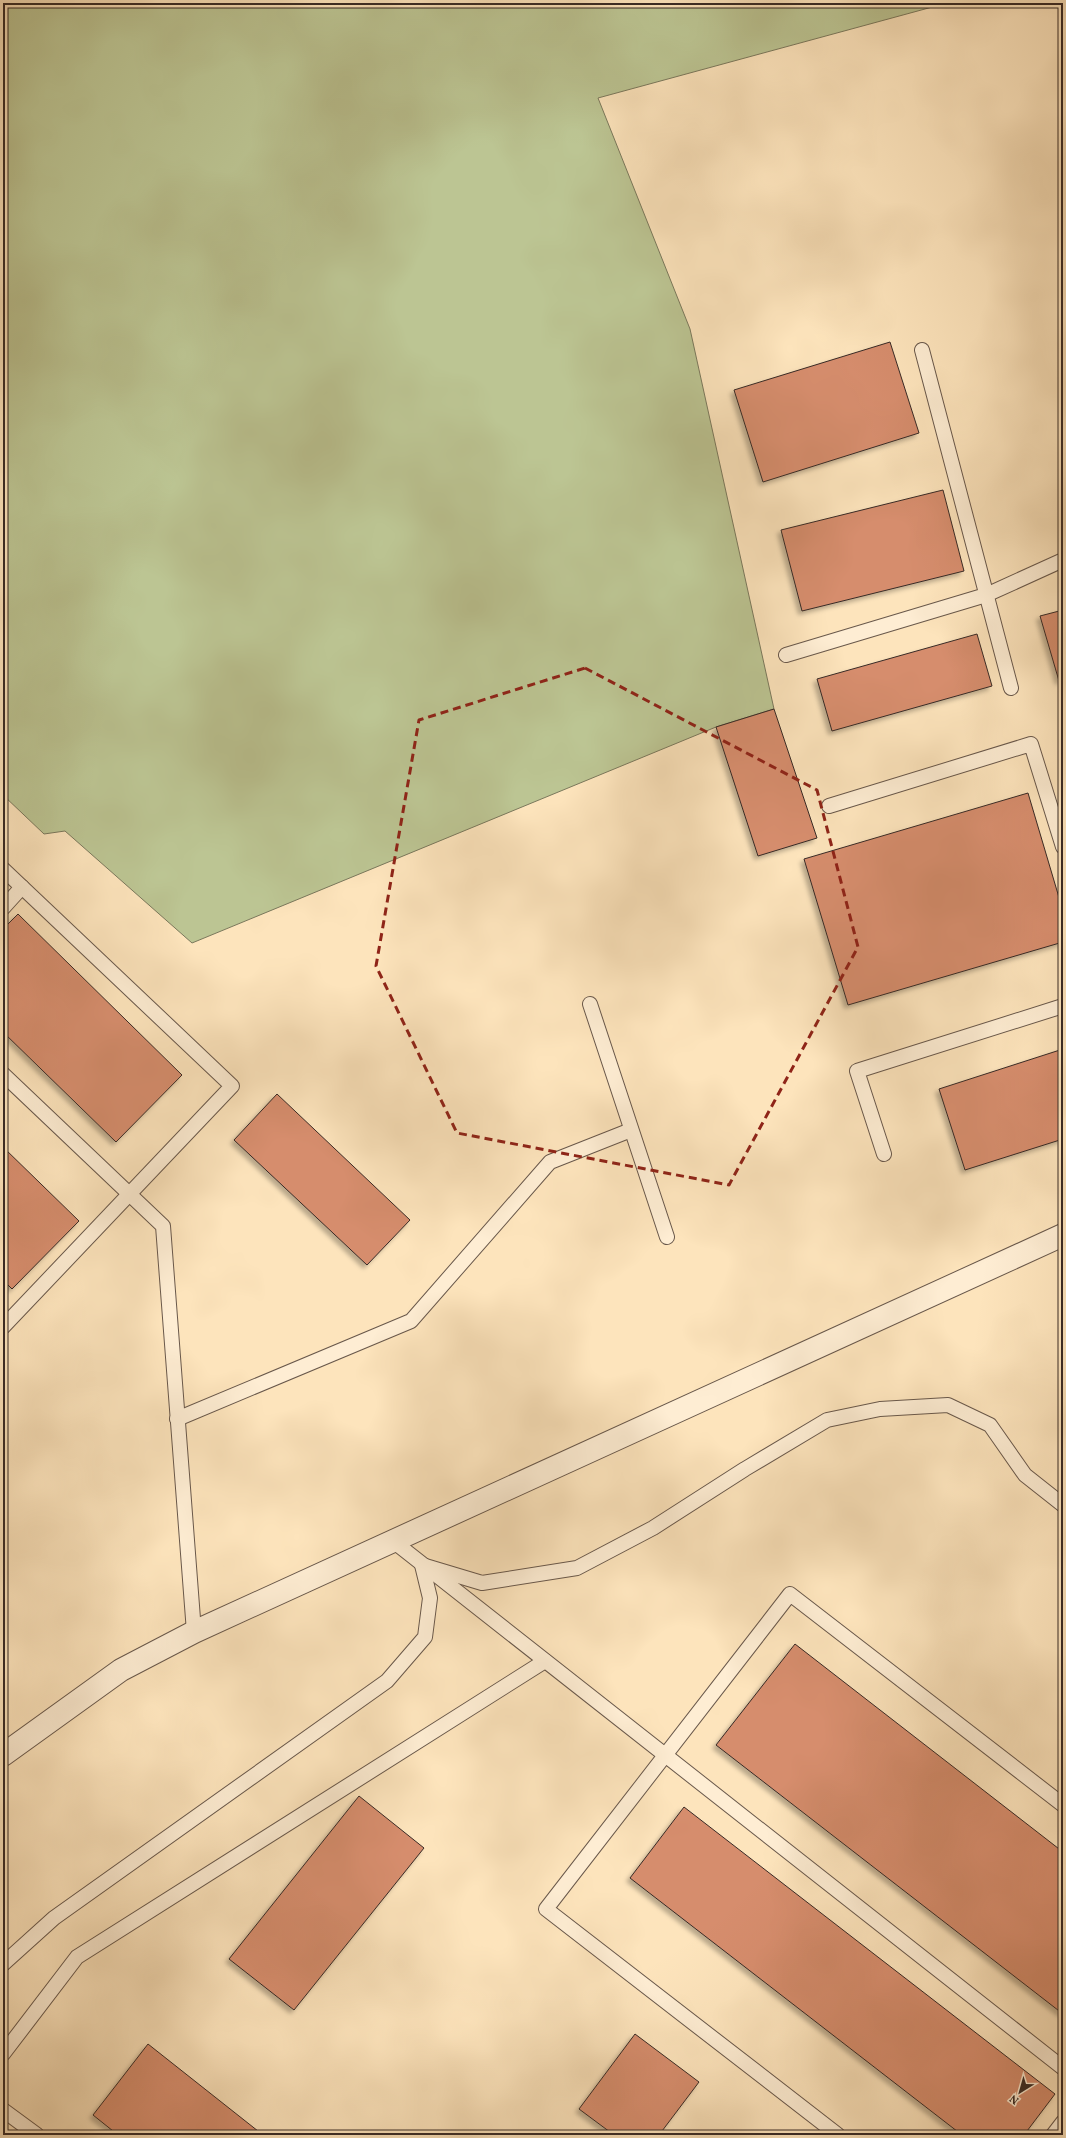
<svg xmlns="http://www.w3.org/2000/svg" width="1066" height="2138" font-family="Vollkorn,serif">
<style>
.green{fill:#bcc593;stroke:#7a785c}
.building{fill:#d68d6d;stroke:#382a25;filter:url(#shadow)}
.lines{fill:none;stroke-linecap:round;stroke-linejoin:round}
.lane-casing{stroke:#69584b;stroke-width:16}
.street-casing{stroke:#69584b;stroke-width:24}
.lane{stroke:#feedd3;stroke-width:14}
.street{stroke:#feedd3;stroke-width:22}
.marked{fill:none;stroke:#8f2418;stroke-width:3;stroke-dasharray:8 5;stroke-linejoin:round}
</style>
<defs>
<filter id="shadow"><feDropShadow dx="-3.5" dy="3.5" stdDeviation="2" flood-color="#0004"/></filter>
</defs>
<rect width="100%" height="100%" fill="#fde4bc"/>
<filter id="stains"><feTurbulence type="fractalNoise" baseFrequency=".005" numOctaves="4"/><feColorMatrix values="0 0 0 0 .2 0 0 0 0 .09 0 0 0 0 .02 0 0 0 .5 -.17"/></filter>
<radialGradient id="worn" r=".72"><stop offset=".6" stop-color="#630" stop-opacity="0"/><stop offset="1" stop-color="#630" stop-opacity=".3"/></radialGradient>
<polygon class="green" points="3,3 947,3 598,98 690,329 774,709 716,727 192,943 65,831 44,834 3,795"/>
<g class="building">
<polygon points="890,342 919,433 763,482 734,390"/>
<polygon points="943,490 964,571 802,611 781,530"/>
<polygon points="1063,610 1063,679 1059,681 1040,616"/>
<polygon points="977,634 992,686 832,731 817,679"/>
<polygon points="774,709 817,838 758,856 716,727"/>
<polygon points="1028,793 1063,911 1063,942 848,1005 804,859"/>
<polygon points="18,914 182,1075 116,1142 3,1032 3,929"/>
<polygon points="1063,1049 1063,1139 965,1170 939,1089"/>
<polygon points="277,1094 410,1220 367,1265 234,1140"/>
<polygon points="3,1147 79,1221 12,1289 3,1280"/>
<polygon points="795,1644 1063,1852 1063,2014 716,1745"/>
<polygon points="359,1796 424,1848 294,2010 229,1959"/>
<polygon points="684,1807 1055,2094 1024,2135 962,2135 630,1878"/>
<polygon points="635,2034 699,2082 659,2135 614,2135 579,2109"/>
<polygon points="148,2044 263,2135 118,2135 93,2115"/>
</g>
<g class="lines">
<g class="lane-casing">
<g id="lane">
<polyline points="922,350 1011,688"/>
<polyline points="786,655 986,595 1063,560"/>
<polyline points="829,806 1031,744 1063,847"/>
<polyline points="3,869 232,1086 3,1327"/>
<polyline points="3,908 22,887"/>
<polyline points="590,1004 667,1237"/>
<polyline points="3,1074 163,1226 194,1632"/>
<polyline points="884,1154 857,1071 1063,1006"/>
<polyline points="177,1419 411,1321 550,1162 631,1130"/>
<polyline points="393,1541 1063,2068"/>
<polyline points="3,1964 54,1918 387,1681 425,1637 430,1598 422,1565 482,1583 577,1568 653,1528 745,1469 827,1420 880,1409 948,1405 990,1425 1025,1475 1063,1505"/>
<polyline points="3,2054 77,1957 545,1661"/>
<polyline points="3,2110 37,2135"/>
<polyline points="838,2135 546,1909 790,1594 1063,1805"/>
<polyline points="1053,2135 1063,2122"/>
</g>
</g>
<g class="street-casing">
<polyline id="street" points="3,1755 121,1670 194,1632 1063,1235"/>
</g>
<use href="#lane" class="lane"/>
<use href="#street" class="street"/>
</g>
<path class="marked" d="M 585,668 L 817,790 L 858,947 L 729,1185 L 457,1133 L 376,966 L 419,720 Z"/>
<rect width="1066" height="2138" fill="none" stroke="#fde4bc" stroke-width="16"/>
<rect x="4" y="4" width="1058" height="2130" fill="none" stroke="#382a25" stroke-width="2"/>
<rect x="8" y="8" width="1050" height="2122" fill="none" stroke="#382a25"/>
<g transform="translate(1020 2092) rotate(217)" stroke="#feedd3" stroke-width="3" paint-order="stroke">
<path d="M0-3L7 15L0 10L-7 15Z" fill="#382a25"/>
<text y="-6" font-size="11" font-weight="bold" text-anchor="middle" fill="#382a25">N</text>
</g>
<rect width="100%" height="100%" filter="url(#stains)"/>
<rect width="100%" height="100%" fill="url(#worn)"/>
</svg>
